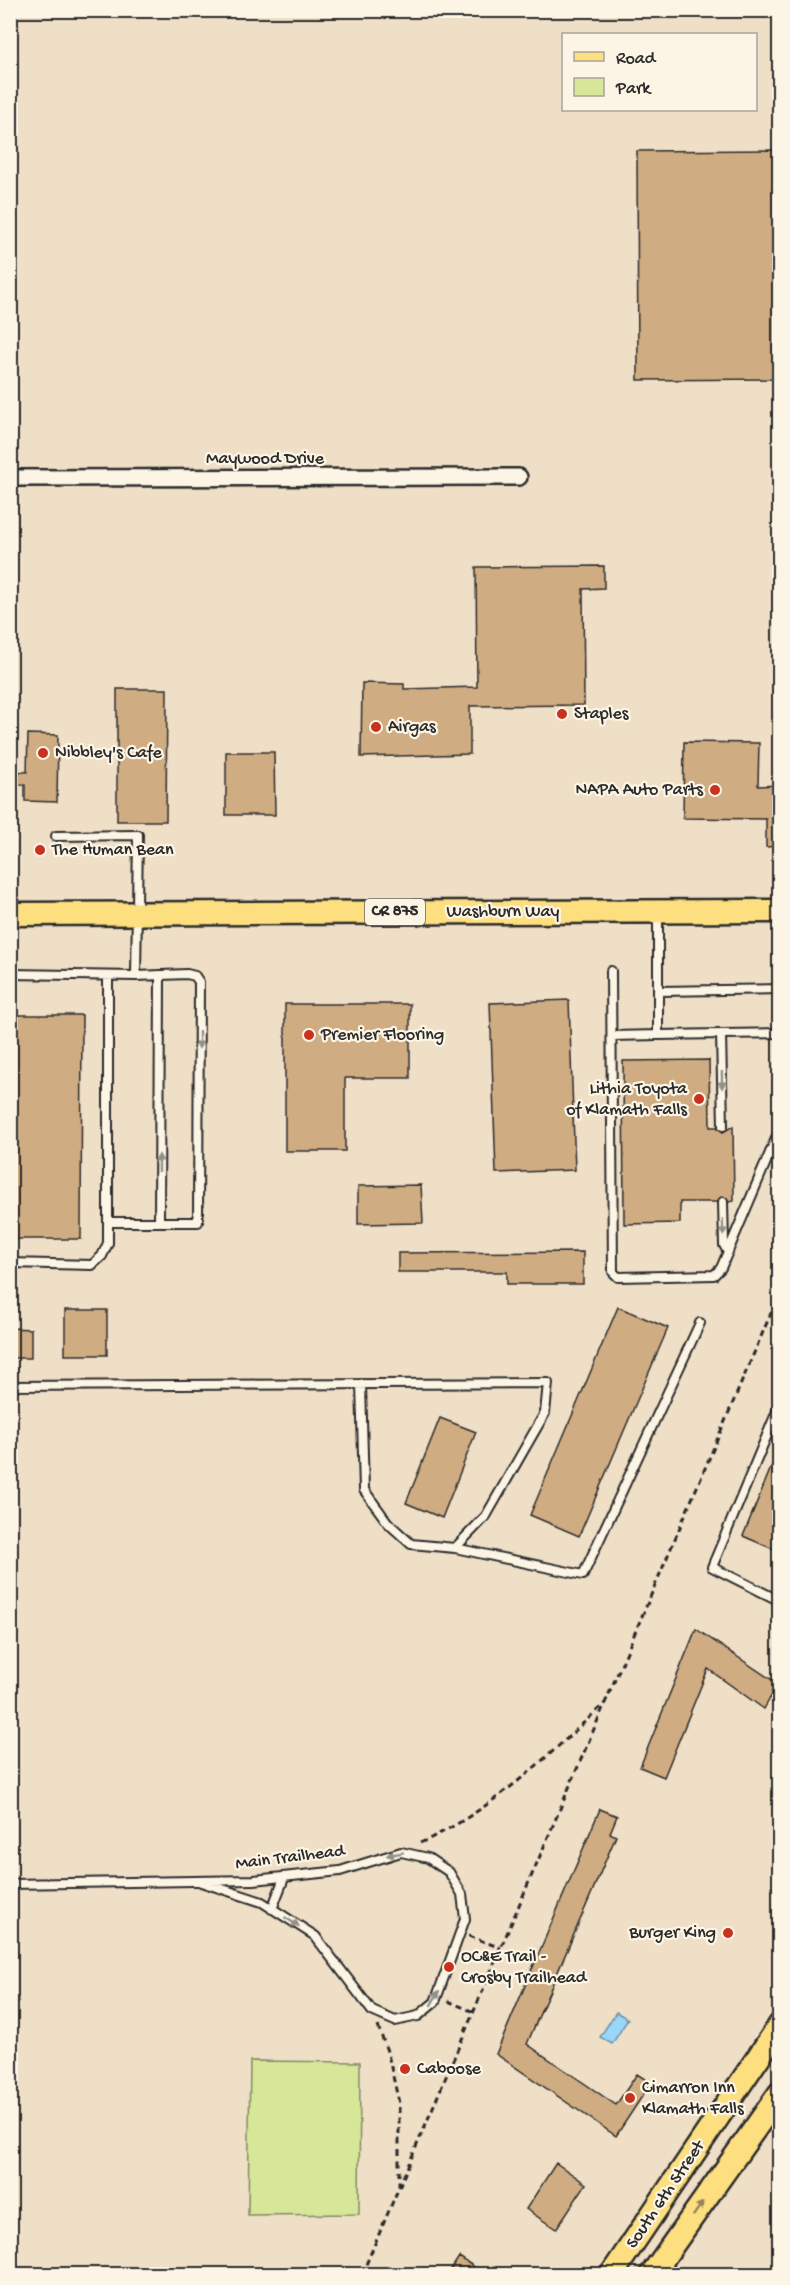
<svg xmlns="http://www.w3.org/2000/svg" width="790" height="2285" viewBox="0 0 790 2285" font-family="'Gochi Hand',sans-serif">
<style>
.green{fill:#d7e79a;stroke:#818962;stroke-width:1.5}
.water{fill:#99d6fa;stroke:#6d92a7;stroke-width:1.5}
.building{fill:#d0ac82;stroke:#2b2b2b;stroke-width:1.5}
.lines{fill:none;stroke-linecap:round;stroke-linejoin:round}
.service-casing{stroke:#2b2b2b;stroke-width:12}
.minor-casing{stroke:#2b2b2b;stroke-width:20}
.primary-casing{stroke:#2b2b2b;stroke-width:27}
.path{stroke:#2b2b2b;stroke-width:3;stroke-dasharray:6 4.5;stroke-linecap:butt}
.service{stroke:#fcf5e5;stroke-width:8}
.minor{stroke:#fcf5e5;stroke-width:15}
.primary{stroke:#fddf80;stroke-width:22}
.oneway{fill:#949088}
.oneway2{fill:#948556}
.poi-dot{fill:#c8321e;stroke:#fcf5e5;stroke-width:2}
.labels{text-anchor:middle;dominant-baseline:central;stroke-width:4.5;stroke-linejoin:round;paint-order:stroke}
.shield{fill:#fcf5e5;stroke:#6a6863;stroke-width:1.5}
.shield-label{font-size:16px;font-weight:bold;fill:#2b2b2b}
.street-label{font-size:18px;fill:#2b2b2b;stroke:#fcf5e5}
.poi-label{font-size:18px;fill:#2b2b2b;stroke:#fcf5e5;text-anchor:start}
</style>
<rect width="100%" height="100%" fill="#efdfc7"/>
<filter id="ink" filterUnits="userSpaceOnUse"><feTurbulence type="fractalNoise" baseFrequency=".0167" numOctaves="2"/><feDisplacementMap in="SourceGraphic" scale="12" xChannelSelector="R" yChannelSelector="G"/><feConvolveMatrix kernelMatrix="1 2 1 2 8 2 1 2 1" color-interpolation-filters="sRGB"/></filter>
<g filter="url(#ink)">
<path class="green" d="M250,2061L360,2062L359,2214L248,2215Z"/>
<path class="water" d="M616,2012L628,2019L612,2044L600,2037Z"/>
<path class="building" d="M780,150V379L638,380L637,151Z
M604,566V588L583,589L584,705L470,706V754L361,757L362,683L404,684V689L477,687L476,567Z
M117,689H167L166,821H117Z
M28,734L58,735L57,802L25,801V785H10V771L27,772Z
M684,742L759,743L758,786L780,785V846L766,847V819L683,818Z
M226,752H274L275,815H226Z
M569,1000L575,1170L496,1173L490,1003Z
M285,1004H410V1078H345V1151H285Z
M10,1015H82L81,1239H10Z
M709,1060L710,1127H717L723,1132L733,1126L734,1201L729,1202L723,1196L717,1202H680V1223L624,1224L623,1061Z
M421,1185L423,1223L358,1224V1186Z
M583,1252V1284H507V1272H398V1253Z
M618,1307L668,1328L579,1536L530,1515Z
M65,1310H107V1355H65Z
M10,1328L31,1329V1358H10Z
M440,1418L476,1432L442,1518L406,1503Z
M779,1448H780V1552L743,1536Z
M696,1629L778,1684L764,1709L708,1669L664,1777L640,1767Z
M600,1809L617,1816L610,1833L616,1836L527,2044L616,2105L637,2074L651,2083L616,2136L496,2054Z
M556,2163L586,2184L556,2229L526,2209Z
M459,2257L485,2274H448Z"/>
<g class="lines">
<g class="service-casing">
<path id="service" d="M611,971L613,1272L618,1277L714,1275L721,1268L780,1129
M10,974L136,976L138,835L56,836
M658,991L780,989
M721,1034L723,1126
M658,1035L780,1033
M612,1036L658,1035V913
M723,1202L724,1245L728,1252
M108,1222H198L199,982L195,976L187,974L136,976
M159,1222L160,975
M10,1263L92,1265L102,1256L108,1243V976
M10,1386L548,1383L545,1413L486,1516L455,1548L411,1544L388,1523L364,1490L361,1384
M780,1404L712,1567L780,1601
M455,1548L583,1575L700,1323
M10,1884L254,1880L340,1871L401,1852L428,1858L449,1872L462,1894L465,1919L435,2002L418,2016L395,2021L372,2011L315,1936L262,1902L201,1882
M272,1909L284,1878"/>
</g>
<g class="minor-casing">
<path id="minor" d="M10,478L519,477"/>
</g>
<g class="primary-casing">
<path id="primary" d="M10,914L780,911
M612,2274L780,2025
M652,2274L780,2093"/>
</g>
<path class="path" d="M420,1843C492,1811 548,1756 605,1703
M469,1936L501,1948
M448,2001L474,2012
M378,2026L388,2054L399,2103V2188
M362,2274L780,1292"/>
<use href="#service" class="service"/>
<use href="#minor" class="minor"/>
<use href="#primary" class="primary"/>
</g>
<defs><path id="oneway-solid" d="M-6-.8H1V-3.2L6.5 0L1 3.2V.8H-6Z" transform="scale(1.5)"/></defs>
<g class="oneway">
<use href="#oneway-solid" transform="translate(199 1040) rotate(90)"/>
<use href="#oneway-solid" transform="translate(722 1080) rotate(89)"/>
<use href="#oneway-solid" transform="translate(159 1163) rotate(-90)"/>
<use href="#oneway-solid" transform="translate(723 1227) rotate(89)"/>
<use href="#oneway-solid" transform="translate(395 1854) rotate(170)"/>
<use href="#oneway-solid" transform="translate(292 1922) rotate(33)"/>
<use href="#oneway-solid" transform="translate(435 1998) rotate(-60)"/>
</g>
<use class="oneway2" href="#oneway-solid" transform="translate(698 2209) rotate(-55)"/>
</g>
<g class="poi-dot">
<circle cx="562" cy="714" r="6"/>
<circle cx="376" cy="727" r="6"/>
<circle cx="43" cy="753" r="6"/>
<circle cx="715" cy="790" r="6"/>
<circle cx="40" cy="850" r="6"/>
<circle cx="309" cy="1035" r="6"/>
<circle cx="699" cy="1099" r="6"/>
<circle cx="728" cy="1933" r="6"/>
<circle cx="449" cy="1967" r="6"/>
<circle cx="405" cy="2069" r="6"/>
<circle cx="630" cy="2098" r="6"/>
</g>
<g class="labels">
<rect class="shield" x="365" y="899" width="60" height="26" rx="4.5"/>
<g class="shield-label">
<text x="395" y="912">CR 875</text>
</g>
<g class="street-label">
<text x="265" y="459">Maywood Drive</text>
<text x="503" y="912">Washburn Way</text>
<text transform="translate(290 1858) rotate(-7)">Main Trailhead</text>
<text transform="translate(666 2195) rotate(-56)">South 6th Street</text>
</g>
<g class="poi-label">
<text x="574" y="714">Staples</text>
<text x="388" y="727">Airgas</text>
<text x="55" y="753">Nibbley's Cafe</text>
<text x="703" y="790" text-anchor="end">NAPA Auto Parts</text>
<text x="52" y="850">The Human Bean</text>
<text x="321" y="1035">Premier Flooring</text>
<text x="687" y="1089" text-anchor="end">Lithia Toyota<tspan x="687" dy="21">of Klamath Falls</tspan></text>
<text x="716" y="1933" text-anchor="end">Burger King</text>
<text x="461" y="1957">OC&amp;E Trail -<tspan x="461" dy="21">Crosby Trailhead</tspan></text>
<text x="417" y="2069">Caboose</text>
<text x="642" y="2088">Cimarron Inn<tspan x="642" dy="21">Klamath Falls</tspan></text>
</g>
</g>
<rect width="790" height="2285" fill="none" stroke="#fcf5e5" stroke-width="36"/>
<rect x="18" y="18" width="754" height="2249" fill="none" stroke="#2b2b2b" stroke-width="2" filter="url(#ink)"/>
<rect x="562" y="33" width="195" height="78" fill="#fcf5e5" stroke="#a8a49b" stroke-width="1.5"/>
<rect x="574" y="52" width="30" height="9" fill="#fddf80" stroke="#a8a49b" stroke-width="1.5"/>
<text x="616" y="63" font-size="18" fill="#2b2b2b">Road</text>
<rect x="574" y="78" width="30" height="18" fill="#d7e79a" stroke="#a8a49b" stroke-width="1.5"/>
<text x="616" y="93" font-size="18" fill="#2b2b2b">Park</text>
</svg>
